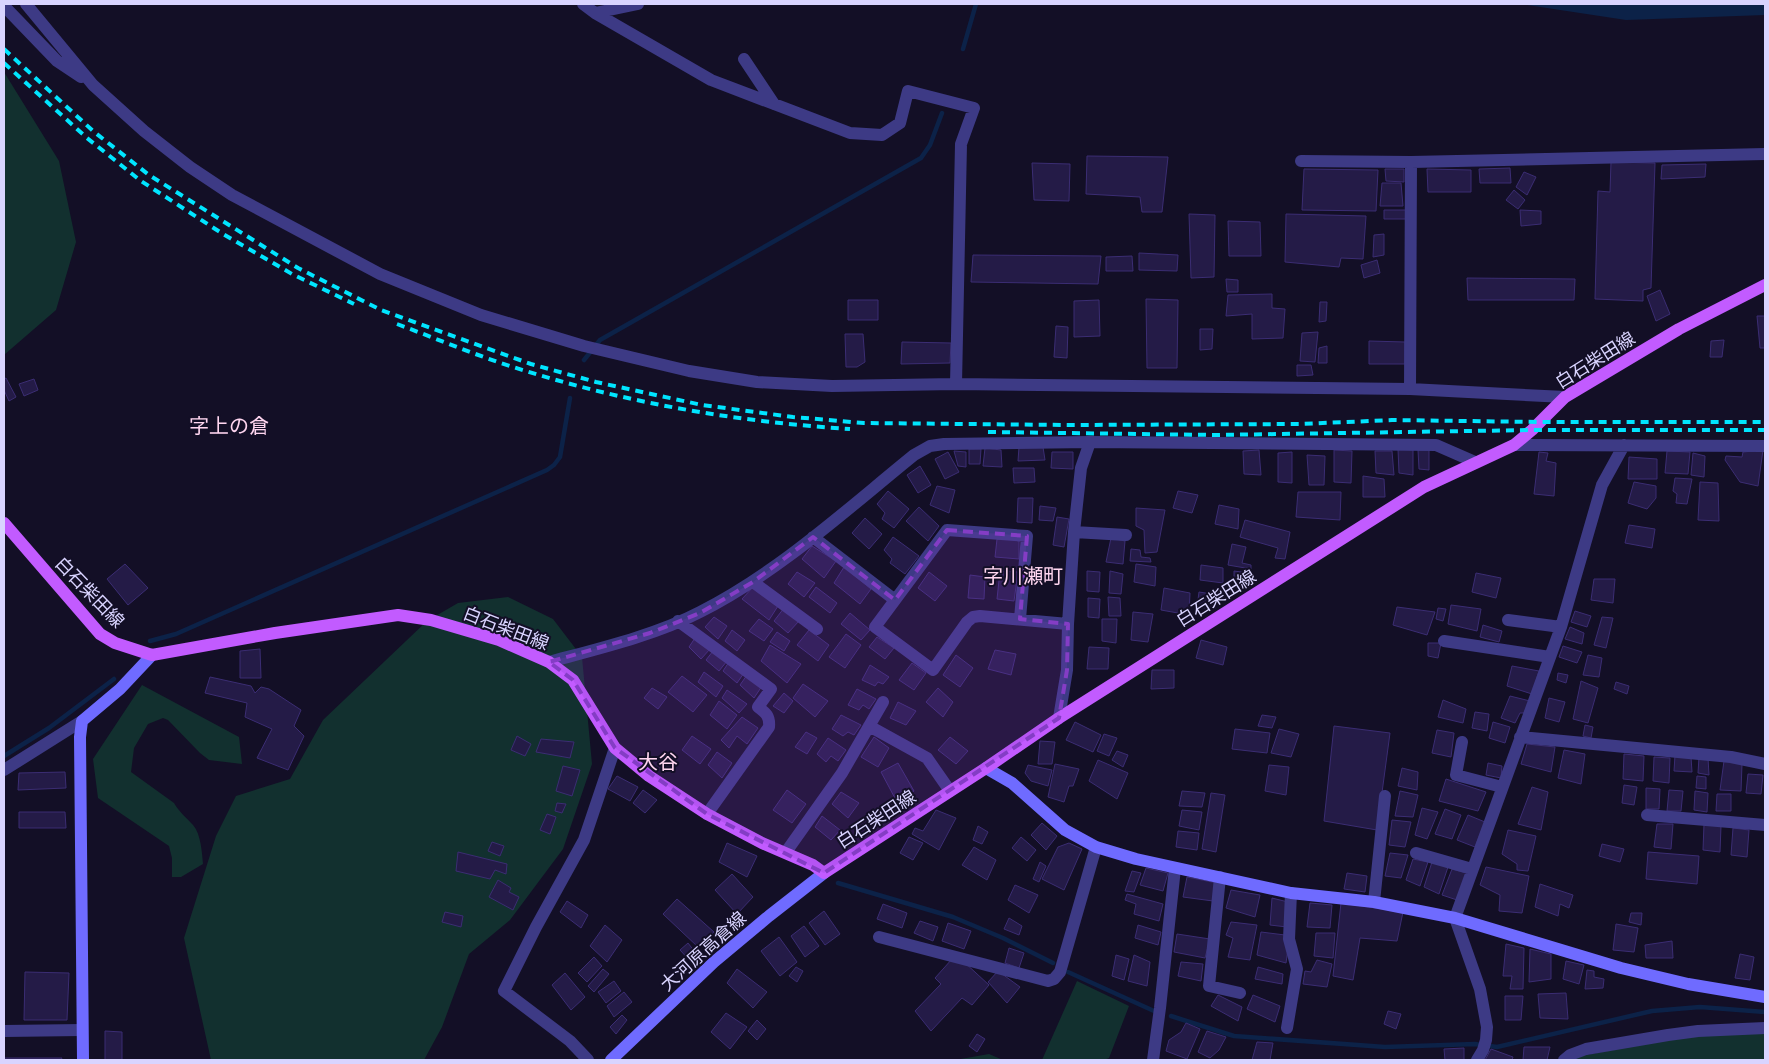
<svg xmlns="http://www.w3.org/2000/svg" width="1769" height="1064" viewBox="0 0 1769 1064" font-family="'PT Sans Narrow','Noto Sans JP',sans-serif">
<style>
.green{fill:#12302f}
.water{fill:#0c2248}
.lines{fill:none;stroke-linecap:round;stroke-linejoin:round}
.stream{stroke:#0c2248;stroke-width:4.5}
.building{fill:#241b47;stroke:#3b2d73}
.street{stroke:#3d3a85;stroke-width:12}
.secondary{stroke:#6f6bff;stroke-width:12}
.primary{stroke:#c25bff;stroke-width:12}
.rail{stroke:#00e5ff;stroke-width:4;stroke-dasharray:8 6;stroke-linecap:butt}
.marked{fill:#843dc5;fill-opacity:0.2;stroke:#843dc5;stroke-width:4;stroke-dasharray:10 6;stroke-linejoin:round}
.labels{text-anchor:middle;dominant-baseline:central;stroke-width:4;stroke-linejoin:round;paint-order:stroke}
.street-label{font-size:18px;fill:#d9d4ff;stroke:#130f26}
.quarter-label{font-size:20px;fill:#ffd6f0;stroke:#130f26}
</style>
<rect width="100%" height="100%" fill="#130f26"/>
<path class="green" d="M4,72L59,161L76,242L56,310L4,355Z
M508,597L553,619L582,657L592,764L563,849L510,920L469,954L442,1027L424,1060H211L184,938L216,836L236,796L290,779L323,720L427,621L458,603Z
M142,685L239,737L242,764L209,760L200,753L168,720L163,718L148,724L134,748L131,772L174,803C179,812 186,817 193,825C201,834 202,853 203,864L181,877H172V858L169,846L98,798L93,759Z
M1077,981L1129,1006L1109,1058L1104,1060H1042Z
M1765,1032V1060H1570L1572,1058L1676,1037Z
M989,1054L1003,1060H955Z"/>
<path class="water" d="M1521,4H1765V15L1626,20Z"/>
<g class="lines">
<path class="stream" d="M963,49L976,4
M584,360L600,340L921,158L930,145L942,113
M150,641L176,634L547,470L554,465L560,457L570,398
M4,756L49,728L114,679
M838,883L953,917L1003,938L1053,963
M1068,972L1154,1011
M1171,1016L1234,1036L1385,1047L1475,1044L1497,1047L1652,1011L1700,1007L1765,1012"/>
</g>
<path class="building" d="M1087,156L1168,157L1162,212H1142L1140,197L1086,194Z
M1611,162L1655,163L1651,288L1643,290V301L1595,299L1598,191L1610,192Z
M1032,163L1070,164L1069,201L1034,200Z
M1706,164L1705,177L1661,179L1662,165Z
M1510,168L1511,183H1480L1479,169Z
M1304,169L1378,170L1376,211L1302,210Z
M1385,169H1404V182L1386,181Z
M1427,169L1471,170V192H1428Z
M1524,172L1536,177L1527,195L1516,187Z
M1382,183H1401L1403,206H1380Z
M1514,190L1525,200L1518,209L1506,200Z
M1384,210H1407L1406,219H1384Z
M1520,210L1541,211V224L1521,226Z
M1189,214L1215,215L1214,277L1191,278Z
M1286,214L1366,216L1363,259L1341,258L1339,267L1285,262Z
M1228,221L1260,222L1261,256H1229Z
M1384,234V255L1373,257L1374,235Z
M1139,253L1178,255L1177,271L1139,270Z
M973,255L1101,256L1098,284L971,282Z
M1132,256L1133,271H1106V257Z
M1377,260L1380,273L1364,278L1361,265Z
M1467,278L1575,279L1574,300H1468Z
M1226,279L1238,280V292H1227Z
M1660,290L1670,314L1656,321L1647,296Z
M1272,294V308L1285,309L1283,338L1252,339V314L1226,316L1228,295Z
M1146,299L1178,300L1177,368H1147Z
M848,300H878V320H848Z
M1099,300L1100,336L1074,337V301Z
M1320,302H1327L1326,321L1319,322Z
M1757,316H1765V348H1760Z
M1056,326L1068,327L1067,358L1054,357Z
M1200,329H1213L1212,349L1200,350Z
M1318,332L1315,362L1300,361L1302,333Z
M845,334H863L865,362L857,367H846Z
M1724,340L1722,357H1710L1711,341Z
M1369,341L1405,342V364H1369Z
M902,342L951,343L950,363L901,364Z
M1327,346V363H1318L1319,348Z
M1297,365H1311L1313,375L1297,376Z
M6,378L16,397L9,401L4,390V379Z
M34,379L38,390L24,396L19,384Z
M1019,447H1043L1045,460L1018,461Z
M985,448L1001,450L1002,467L983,466Z
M969,449H981L980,464H969Z
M1398,449L1413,450V475L1399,473Z
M1259,450L1261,475L1244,474L1243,451Z
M1334,450L1352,451L1351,483L1334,482Z
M1418,450H1429V470L1419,469Z
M1763,450L1758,486L1740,482L1725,460L1726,456L1742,457L1743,452Z
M954,451L966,452V467L958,466Z
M1375,451H1392L1394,475L1376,473Z
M1667,451L1690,452L1688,474L1665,473Z
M948,452L959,472L945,479L935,459Z
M1052,452H1073V469L1051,468Z
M1292,452V483L1278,482V453Z
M1539,452L1548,453L1546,461L1556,463L1554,496L1534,494Z
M1693,453L1705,456L1704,477L1691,475Z
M1307,455L1325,456L1324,485H1309Z
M1629,457L1657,459V479H1628Z
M920,466L931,485L918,493L907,475Z
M1013,468H1034L1035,482L1014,483Z
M1363,476L1384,479L1385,497H1363Z
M1675,478L1692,479L1687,504L1676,503L1677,494L1673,491Z
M1634,482L1656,486V498L1647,509L1628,503Z
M1700,482L1718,483L1719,521L1698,520Z
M937,486L955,490L949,513L930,505Z
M888,491L909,509L894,528L882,519L885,513L877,504Z
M1178,491L1198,495L1192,513L1173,508Z
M1298,492H1341L1340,520L1296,517Z
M1018,498H1033L1032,523L1017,522Z
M1219,505L1239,509L1238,529L1215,524Z
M1040,506L1056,508L1053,521L1039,520Z
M919,507L939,526L928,541L906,521Z
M1136,508L1165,510L1157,552L1145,553L1144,530L1136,526Z
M1057,517L1069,519L1064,547L1053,545Z
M865,518L882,534L869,549L852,533Z
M1245,520L1290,532L1285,559L1275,558L1278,548L1240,537Z
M1629,525L1655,529L1652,548L1625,543Z
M893,537L919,556L905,574L890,563L892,559L884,550Z
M1111,538L1125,541L1123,564L1106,562Z
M997,539L1019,540V559L995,557Z
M1232,544L1246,547L1242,563L1251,565V569L1228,565Z
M812,546L836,561L824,578L802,559Z
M1131,549L1140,550L1141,557L1150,558L1151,562L1130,561Z
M125,564L148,588L128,605L107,579Z
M1136,564L1156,567L1155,586L1134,582Z
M1201,565L1223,568V583L1200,580Z
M844,567L871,589L860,604L834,583Z
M1000,571L1018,572L1014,601L997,599Z
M1087,571L1100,572L1099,592L1087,591Z
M1110,571L1123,574L1121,594L1109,593Z
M1234,571L1248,573L1246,586L1234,584Z
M797,572L815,583L804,597L788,584Z
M929,572L947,586L935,601L918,588Z
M1476,573L1501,578L1496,598L1472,592Z
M970,575L985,577L984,599L968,598Z
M1594,579H1615L1613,603L1591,600Z
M753,587L778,606L769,620L742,599Z
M816,587L837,603L830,613L809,597Z
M1164,588L1190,593L1189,615L1161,610Z
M1199,592L1218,595L1215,609L1197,607Z
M1108,597L1120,598L1121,616H1109Z
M1088,598L1100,599L1099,618L1088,617Z
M1451,605L1481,609L1477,631L1448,624Z
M1397,607L1435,612L1427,635L1393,625Z
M784,608L799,621L788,633L774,621Z
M1438,608L1446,609L1443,621L1436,619Z
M1575,611L1591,616L1587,627L1571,622Z
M1133,612L1153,614L1148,642L1131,640Z
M850,613L870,630L861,640L841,624Z
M714,617L727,626L718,639L705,627Z
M1602,617L1613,618L1606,648L1594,645Z
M759,619L773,629L764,641L749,631Z
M1102,619H1117L1116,643L1102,641Z
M1483,625L1502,631L1499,642L1480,637Z
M1570,627L1584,633L1582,644L1565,639Z
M732,630L745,640L737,651L725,641Z
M809,630L829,645L818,661L797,645Z
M777,632L790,641L784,651L770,642Z
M846,634L861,645L845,668L829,657Z
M877,637L894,648L885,659L869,647Z
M695,638L710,649L701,659L689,647Z
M1201,640L1227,647L1223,665L1196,658Z
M1428,643H1441L1438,658L1428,656Z
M770,645L801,664L787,683L761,661Z
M1563,646L1582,652L1577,663L1559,657Z
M1089,647L1109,648L1108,669H1087Z
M260,649L261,678H240V651Z
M995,650L1016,654L1011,675L988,669Z
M713,651L727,661L719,671L706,660Z
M956,655L973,668L960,687L943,675Z
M1588,655L1602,658L1599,677L1583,675Z
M729,662L744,673L737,683L723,671Z
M912,663L926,673L914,690L899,680Z
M870,665L889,677L883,684L878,682L875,686L862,680Z
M1512,666L1539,671L1532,694L1507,686Z
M1152,670H1174V688L1151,689Z
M704,672L723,686L716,697L698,682Z
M1558,673L1568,675L1566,683L1557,680Z
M747,675L762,686L754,698L740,685Z
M682,676L707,695L693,712L668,692Z
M210,677L251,686L255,693L261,687L269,689L301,710L294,726L304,736L288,770L257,758L272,729L245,717L247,703L205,693Z
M1581,681L1598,688L1588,723L1573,719Z
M1616,682L1629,686L1627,694L1614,689Z
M803,684L828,701L815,717L793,698Z
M652,688L667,697L658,709L644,698Z
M938,688L953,702L943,717L926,702Z
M857,689L876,699L869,709L863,705L859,710L848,705Z
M727,690L747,704L739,713L722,698Z
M784,693L793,701L784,713L773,706Z
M1510,696L1530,701L1524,713H1520L1515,723L1501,718Z
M1549,698L1565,702L1559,722L1545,718Z
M1443,700L1466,709L1463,723L1438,717Z
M719,701L737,715L727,729L710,715Z
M898,702L916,711L906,725L890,718Z
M1475,712L1489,714L1487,731L1472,728Z
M841,715L861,725L854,735L848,732L843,736L832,729Z
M1262,715L1276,717L1272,728L1258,726Z
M742,717L758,728L747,744L737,736L729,748L721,740Z
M1075,722L1101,735L1093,752L1066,740Z
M1493,722L1510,727L1505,743L1489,738Z
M1585,725L1593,727L1591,738L1583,736Z
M1334,726L1390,733L1377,830L1324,821Z
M1235,729L1270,733L1267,753L1232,749Z
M1279,729L1299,734L1291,757L1271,753Z
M1437,730L1454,733L1451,757L1432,753Z
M806,732L817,738L807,754L795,747Z
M1104,734L1117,738L1109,756L1097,751Z
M517,736L531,744L525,756L511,750Z
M692,736L711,749L700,764L682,750Z
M874,737L889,748L878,767L861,757Z
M950,737L968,751L956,764L938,750Z
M828,738L846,750L838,761L831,756L826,762L817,754Z
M541,739L574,742L570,758L536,752Z
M1040,741L1055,742L1052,764H1038Z
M1527,744L1555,747L1551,772L1521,764Z
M1564,750L1585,754L1581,784L1558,778Z
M1117,751L1128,755L1123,767L1112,760Z
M717,752L732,763L722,778L708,765Z
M1624,754L1644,756L1643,781L1623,779Z
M1675,755L1691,757L1692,772L1674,771Z
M1654,757L1670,758L1669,783L1653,781Z
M1699,757L1708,758L1709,775L1698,773Z
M1098,760L1128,773L1117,799L1089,781Z
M1724,761L1742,764L1741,791L1720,790Z
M898,763L914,791L897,802L881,772Z
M1488,763L1502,766L1501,778L1486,775Z
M1055,764L1079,769L1073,786H1069L1064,802L1048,797Z
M1028,765L1052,770L1048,786L1031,781L1025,773Z
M1269,765L1289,767L1286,795L1265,791Z
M563,766L580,770L572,796L556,791Z
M1402,768L1418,772L1417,790L1398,786Z
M65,772L66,788L18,790L19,773Z
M1748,774L1763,775L1761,794L1746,793Z
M617,776L638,787L630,801L608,789Z
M1697,776L1706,777V789L1696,788Z
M1446,779L1486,792L1478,811L1439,801Z
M1624,785L1637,787L1634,805L1622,803Z
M1532,787L1548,792L1541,830L1518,824Z
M1646,788L1660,789L1659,809H1646Z
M643,790L657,800L645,813L633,803Z
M787,790L806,804L792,823L773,810Z
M1669,790L1683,791L1681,811H1667Z
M1182,791L1205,793L1202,807L1179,806Z
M1400,791L1418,795L1413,817L1395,816Z
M1695,791L1708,793L1707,812L1694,810Z
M841,792L859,803L848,818L832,804Z
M1211,793L1225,795L1216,852L1202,849Z
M1717,794H1731V811H1716Z
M557,803L566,804L562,813L555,811Z
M1422,808L1438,812L1427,839L1415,835Z
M1445,809L1461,815L1452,839L1435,834Z
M936,810L956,818L939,850L912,834L915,828L923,831Z
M1182,810L1202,812L1199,830L1179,826Z
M19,812H65L66,828H19Z
M547,814L556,817L550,834L540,830Z
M1468,815L1485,822L1475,847L1457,840Z
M822,816L840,830L831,840L815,827Z
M1392,820L1411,822L1405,847L1389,845Z
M1042,823L1057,836L1046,850L1031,835Z
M1657,824H1673L1671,849L1654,847Z
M1704,824L1721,826L1720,852L1703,850Z
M978,826L988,832L982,844L973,840Z
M1733,828L1749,830L1747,857L1731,855Z
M1508,830L1536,836L1528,871L1517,870V864L1502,854Z
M1178,831L1199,833L1197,850L1176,847Z
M909,837L923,843L913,860L900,853Z
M1021,837L1036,850L1027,861L1012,848Z
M492,842L504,846L500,856L488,851Z
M727,843L757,856L747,877L719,862Z
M1069,843L1082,849L1064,890L1042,879L1058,847Z
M1602,844L1624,849L1620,862L1599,856Z
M974,847L996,860L987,880L962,865Z
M458,852L507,864L506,874L495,870L490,879L456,871Z
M1648,852L1699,856L1697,884L1646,879Z
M1390,853L1408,855L1401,878L1385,876Z
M1413,859L1428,862L1420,886L1406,880Z
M1040,862L1046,866L1039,882L1033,879Z
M1432,862L1448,867L1439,894L1424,887Z
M1486,867L1529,876L1522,913L1499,911L1500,895L1480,885Z
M1146,868L1168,873L1163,891L1140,885Z
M1452,869L1467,873L1457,900L1442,895Z
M1132,871L1141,873L1134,892L1125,891Z
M1347,873L1367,876L1365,892L1344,889Z
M732,874L753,897L737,914L715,890Z
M1187,877L1217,883L1213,901L1183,897Z
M498,880L511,888L509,892L519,897L513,910L489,897Z
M1540,884L1573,895L1569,908L1560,904L1558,916L1535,907Z
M1015,885L1038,895L1029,913L1008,900Z
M1231,890L1260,895L1255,917L1226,908Z
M1127,894L1163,904L1159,921L1134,914L1136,904L1125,900Z
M1272,898L1288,902L1287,927L1270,925Z
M677,899L714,932L698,947L663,914Z
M567,901L588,915L581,928L560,912Z
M1310,903L1332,905L1330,928L1307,927Z
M1341,903L1403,912L1397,941L1360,938L1353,980L1333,976Z
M883,904L907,913L902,928L877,919Z
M824,911L840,934L825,945L809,923Z
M445,912L463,916L461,927L442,922Z
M1631,913H1642L1641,925L1629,922Z
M1009,918L1022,926L1019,935L1004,929Z
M920,921L938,927L933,941L914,933Z
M1231,922L1257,925L1250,960L1228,957L1233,938L1226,935Z
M948,923L971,931L964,949L942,941Z
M1616,924L1638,928L1634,952L1613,950Z
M605,925L622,940L607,962L590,946Z
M1138,925L1161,932L1158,945L1135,938Z
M804,926L819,946L805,957L791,936Z
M1261,932L1285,935L1288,949L1286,963L1257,955Z
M1316,933H1335L1333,958L1314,956Z
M1177,934L1210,939L1205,958L1174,952Z
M779,937L797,962L780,976L761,951Z
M1672,941L1673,958H1646L1645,945Z
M688,943L698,956L691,962L680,950Z
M1506,944L1524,948L1523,989H1510L1512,976H1503Z
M1009,948L1024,953L1019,968L1005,963Z
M1530,949L1551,954V979L1529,982Z
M1740,954L1754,957L1750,980L1735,978Z
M1116,955L1129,959L1124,980L1112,976Z
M1134,955L1150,962L1147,986L1128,981Z
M594,957L602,966L587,982L578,973Z
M952,959L963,961L989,985L972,1005L962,998L931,1031L915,1011L941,984L935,978Z
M1317,960L1332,964L1327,987L1303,984L1305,971L1311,972Z
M1566,961L1584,965L1579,984L1563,979Z
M1181,962L1203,964L1201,981L1178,976Z
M796,967L803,971L797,982L789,976Z
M1258,967L1283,974L1282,984L1255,979Z
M603,969L609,974L594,992L588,986Z
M737,969L767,992L753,1008L727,983Z
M1587,970L1594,971V977L1604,979L1603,988L1585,989Z
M998,971L1020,987L1007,1003L988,982Z
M25,972L69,973L67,1020H24Z
M565,973L585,997L571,1010L552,985Z
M614,981L621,991L606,1003L598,992Z
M624,992L632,1002L614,1017L607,1006Z
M1566,993L1568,1019L1540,1018L1538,994Z
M1218,995L1242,1007L1238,1021L1211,1006Z
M1253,995L1280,1006L1275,1022L1247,1009Z
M1505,996H1523L1521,1020H1505Z
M1388,1011L1401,1014L1396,1029L1384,1024Z
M726,1013L747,1027L730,1049L711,1032Z
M622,1015L627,1020L616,1034L610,1027Z
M757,1020L766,1029L757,1040L748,1031Z
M1186,1023L1200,1029L1187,1059L1166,1051L1169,1040L1181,1032Z
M105,1031L122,1032V1060H105Z
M1207,1031L1226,1037L1219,1050L1210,1058L1198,1052Z
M977,1034L985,1039L977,1052L969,1046Z
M1257,1042L1273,1043L1270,1060H1252Z
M1524,1047H1550L1547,1060H1523Z
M1464,1048V1060H1445L1444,1049Z
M1491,1049L1513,1057L1512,1060H1485Z
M4,1058H62L61,1060H4Z"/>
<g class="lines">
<path class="street" d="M26,4L93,85L144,131L190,167L232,195L380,274L481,315L584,346L689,371L757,382L832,386L956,384L1410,389L1565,397
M583,4L595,13L711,80L850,133L882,135L900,123L908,91L974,108L961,144L956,384
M4,6L57,61L81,77
M595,13L638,4
M744,59L774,104
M1301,161L1411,162L1765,154
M1410,389L1411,162
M1514,445L1765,446
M1074,532L1126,535
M813,537L895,600
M753,582L817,629
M1020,619L1027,536L947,530L875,627L933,670L967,622L973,617L980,616L1068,624
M1508,620L1561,627
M678,621L771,689L758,707C766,713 770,716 769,727L707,814
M1444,641L1550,657
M549,662C597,649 656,635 700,612C779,572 846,510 914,455L930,446L944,444L1090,442L1436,445L1475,462
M1059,718L1067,670L1068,624L1074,532L1081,468L1090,442
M869,726L927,758L950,791
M1520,737L1731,757L1765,764
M1462,742L1456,775L1502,787
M4,770L82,721
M1647,815L1765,825
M786,852L842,773L883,702
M1416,853L1472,869
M1220,877L1209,986L1240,993
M1374,902L1385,796
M879,937L1048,981L1054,979L1060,972L1096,847
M1287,1028L1297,969L1289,939L1291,893
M4,1031L82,1030
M588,1060L570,1041L504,991L536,927L584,840L615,748
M1153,1060L1160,1008L1175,868
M1477,1060L1483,1050L1486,1040L1487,1027L1480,989L1455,918L1561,627L1602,485L1624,445
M1564,1060L1570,1055L1586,1049L1668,1035L1698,1031L1765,1028"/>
<path class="secondary" d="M986,768L1012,783L1065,830L1096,847L1136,859L1291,893L1374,902L1455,918L1621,968L1688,984L1765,997
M83,1060L80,737L82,721L120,689L152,655
M611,1060L714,962L769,916L824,873"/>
<path class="primary" d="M4,523L100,634L115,643L152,655L275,633L398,615L431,620L499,640L549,662L573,680L615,748L649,776L707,814L762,843L813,865L824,873L986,768L1059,718L1424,487L1514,445L1532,430L1565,397L1679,329L1765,285"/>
<path class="rail" d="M4,49L93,131L149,175L298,268L381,310L531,364L596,382L702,405L793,417L864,423L1068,425L1301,424L1392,420L1539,422H1765
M4,63L87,138L141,181L223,234L292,274L354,304
M397,324C440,340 482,358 526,371C632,404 740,422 850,429
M988,432L1216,435L1532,430H1765"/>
</g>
<path class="marked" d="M947,530L1027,536L1020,619L1068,624L1067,670L1059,718L824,873L707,814L615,748L573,680L549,662L650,633L700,613L753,582L813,537L895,600Z"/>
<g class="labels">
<g class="street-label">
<text transform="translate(1595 360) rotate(-32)">白石柴田線</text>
<text transform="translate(90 592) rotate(46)">白石柴田線</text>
<text transform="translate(1216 598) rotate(-32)">白石柴田線</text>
<text transform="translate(506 628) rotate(21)">白石柴田線</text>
<text transform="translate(876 819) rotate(-33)">白石柴田線</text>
<text transform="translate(703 951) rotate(-42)">大河原高倉線</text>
</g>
<g class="quarter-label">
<text x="229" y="426">字上の倉</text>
<text x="1023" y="576">字川瀬町</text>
<text x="658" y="762">大谷</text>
</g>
</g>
<rect width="1769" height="1064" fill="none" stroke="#d9d4ff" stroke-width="10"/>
</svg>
